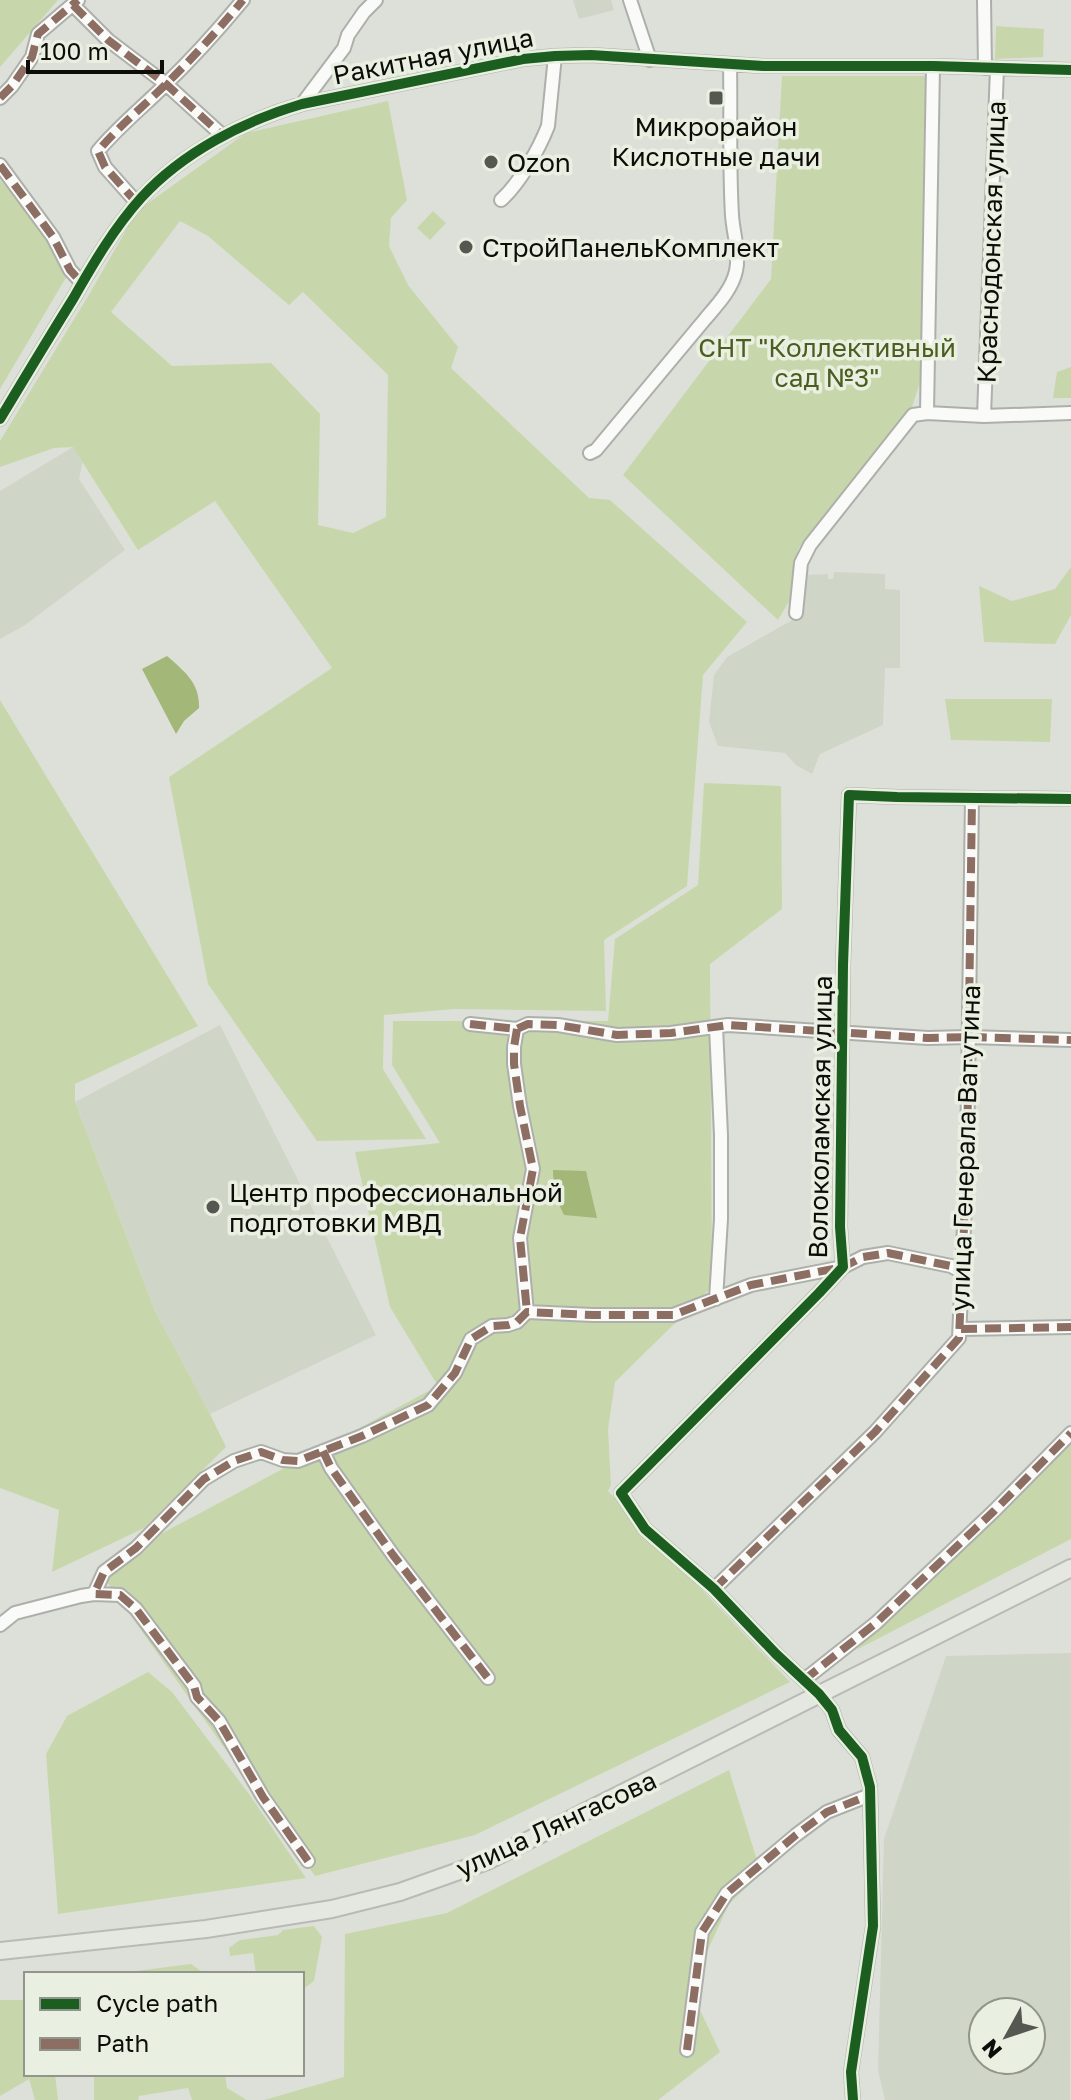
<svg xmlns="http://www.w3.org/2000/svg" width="1071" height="2100" viewBox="0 0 1071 2100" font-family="'Golos Text',sans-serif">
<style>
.built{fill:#d0d6c7;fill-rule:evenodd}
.green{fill:#c8d7ab;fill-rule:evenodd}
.water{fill:#a3b778}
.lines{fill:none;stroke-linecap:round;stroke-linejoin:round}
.minor-casing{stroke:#adb0aa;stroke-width:16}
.major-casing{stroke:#b9bab6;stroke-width:20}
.minor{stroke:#fafaf9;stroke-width:12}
.major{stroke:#e5e8e0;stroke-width:16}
.quiet{stroke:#8d6e63;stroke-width:8;stroke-dasharray:16 8;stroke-linecap:butt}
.cycleway-casing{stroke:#eaf0e1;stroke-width:15}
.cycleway{stroke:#1b5e20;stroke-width:10}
.poi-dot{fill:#555751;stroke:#eaf0e1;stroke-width:3}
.labels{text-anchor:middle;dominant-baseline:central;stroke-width:7;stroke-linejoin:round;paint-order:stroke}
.street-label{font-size:26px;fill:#0c0d09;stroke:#eaf0e1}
.poi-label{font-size:26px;fill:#0c0d09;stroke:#eaf0e1;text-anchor:start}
.park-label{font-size:26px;fill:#4c5d20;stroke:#eaf0e1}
</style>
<rect width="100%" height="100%" fill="#dce0d8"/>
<path class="built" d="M573,0H611L614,10L579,19Z
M73,447L83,460L79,479L125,550L25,625L0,639V491Z
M834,572L885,574V589L900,590V668H885L883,725L820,754L812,774L796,765L785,753L718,746L709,722L714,675L727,657L801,615L803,575L828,574V579H833Z
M220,1025L376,1335L210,1414L155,1311L75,1102Z
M1071,1653L1070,2100H885L878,2071L884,1839L946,1656ZM983,2012H1031V2060H983Z"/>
<path class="green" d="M0,0H58L0,67Z
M996,26L1044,29L1043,57L995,59Z
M782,76H930L925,367L912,407L798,549L791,598L778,620L623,475L771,279Z
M388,101L407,200L391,218L389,246L408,285L458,347L451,368L589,498L610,500L747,622L703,675L687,886L604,940L606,1011L454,1009L384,1015L383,1069L426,1139L317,1141L208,984L169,777L332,668L215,501L138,550L73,447L54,448L0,467V441L90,293L137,211L246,133ZM180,221L208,236L289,305L303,292L388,375L386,517L353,533L318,525L320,414L271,363L172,366L111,312Z
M0,180L74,264L0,389Z
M433,211L446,223L430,240L417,228Z
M1071,367V398H1053L1057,372Z
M1071,567V615L1055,644L984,642L979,586L1012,601L1055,589Z
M945,699H1052L1050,742L951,740Z
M0,700L198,1026L75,1084V1102L155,1311L210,1414L226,1447L144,1528L52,1572L59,1510L0,1488Z
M704,783L781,786L782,909L710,964L712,1287L615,1382L608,1429L611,1485L608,1491L790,1682L475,1835L315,1876L97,1568L438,1386L390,1307L355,1152L440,1143L392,1065L393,1021H608L615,939L698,885Z
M1071,1438V1539L856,1650Z
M148,1672L172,1692L249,1794L306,1878L58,1914L46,1754L67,1716Z
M729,1770L761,1873L729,1904L690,1989L720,2052L658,2100H264L344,2077L345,1934L447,1913Z
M314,1926L322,1937L314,1981L302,1990V1974H256L253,1953L230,1956L229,1948L240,1940L278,1935L283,1930Z
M191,1964L205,1974H112Z
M0,2000H26V2074H55L58,2100H35L29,2079L0,2096Z
M94,2074H225L227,2088L247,2100H192L188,2088L139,2096L138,2100H94Z"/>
<path class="water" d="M167,656C185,672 200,683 199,708L184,721L176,734L142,669Z
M553,1170L586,1171L597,1218L564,1215L554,1194Z"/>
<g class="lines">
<g class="minor-casing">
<path id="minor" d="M630,0L650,60
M984,0L985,68
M73,5L108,40L166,84L223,136
M0,98L12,86L32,57L38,34L78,0
M302,104L344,48L348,35L364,12L376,0
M0,165L53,237L70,270L82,283
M501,200C520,183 539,149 548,126L555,56
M137,203L105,167L98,151C119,126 143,107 166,84C193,58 219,29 243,0
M927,413L933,66
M984,416L997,68
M0,419C24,379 48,339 73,299C93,264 114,228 141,198C183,152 244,121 302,104L523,59L555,56L591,55L763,66H933L1071,70
M590,453L596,450L706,318C718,304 732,289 736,271C740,252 733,233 732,215C729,165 731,114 730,64
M796,613L801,563L810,545L913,415L927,413L984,416L1071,413
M470,1024L517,1029L528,1024L558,1025L617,1035L671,1033L728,1025L928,1038L969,1037L1071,1040
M716,1027L721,1135V1219L716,1299
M517,1029L514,1047V1064L520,1106L533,1169L520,1238L527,1312
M961,1329L1071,1327
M323,1451L331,1468L393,1555L488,1678
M714,1589L875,1432L959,1338L967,1159L972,798
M94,1594L104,1572L136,1548L204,1479L234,1461L261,1452L283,1460L298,1461L362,1436L428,1405L455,1373L471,1339L492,1326L508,1325L517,1322L527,1312L593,1315H673L751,1285L843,1267L863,1257L888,1253L951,1266L962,1272
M0,1625L15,1613L81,1596L94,1594L120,1595L136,1609L194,1686L197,1697L219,1721L263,1797L308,1861
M804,1680L876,1623L994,1511L1071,1433
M687,2050L702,1932L727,1893L796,1835L827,1812L870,1795
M853,2100L851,2072L873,1926L870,1787L862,1757L839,1730L832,1710L819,1694L776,1654L714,1589L645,1529L621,1493L819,1293L843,1267L840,1227L843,965L849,795L897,797L1071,799"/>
</g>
<g class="major-casing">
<path id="major" d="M0,1951L206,1929L332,1909L400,1892L487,1861L1071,1568"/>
</g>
<use href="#minor" class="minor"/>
<use href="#major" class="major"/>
<path class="quiet" d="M73,5L108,40L166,84L223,136
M0,98L12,86L32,57L38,34L78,0
M0,165L53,237L70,270L82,283
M137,203L105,167L98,151C119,126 143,107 166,84C193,58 219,29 243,0
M470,1024L517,1029L528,1024L558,1025L617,1035L671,1033L728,1025L928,1038L969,1037L1071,1040
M517,1029L514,1047V1064L520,1106L533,1169L520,1238L527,1312
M961,1329L1071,1327
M323,1451L331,1468L393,1555L488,1678
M714,1589L875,1432L959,1338L967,1159L972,798
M804,1680L876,1623L994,1511L1071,1433
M308,1861L263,1797L219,1721L197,1697L194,1686L136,1609L120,1595L94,1594L104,1572L136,1548L204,1479L234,1461L261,1452L283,1460L298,1461L362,1436L428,1405L455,1373L471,1339L492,1326L508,1325L517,1322L527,1312L593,1315H673L751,1285L843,1267L863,1257L888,1253L951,1266L962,1272
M687,2050L702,1932L727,1893L796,1835L827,1812L870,1795"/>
<g class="cycleway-casing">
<path id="cycleway" d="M0,419C24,379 48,339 73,299C93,264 114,228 141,198C183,152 244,121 302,104L523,59L555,56L591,55L763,66H933L1071,70
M853,2100L851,2072L873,1926L870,1787L862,1757L839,1730L832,1710L819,1694L776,1654L714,1589L645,1529L621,1493L819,1293L843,1267L840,1227L843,965L849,795L897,797L1071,799"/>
</g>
<use href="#cycleway" class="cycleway"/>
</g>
<g class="poi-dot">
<rect x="708" y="90" width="16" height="16" rx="4"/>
<circle cx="491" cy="162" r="8"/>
<circle cx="466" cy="247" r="8"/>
<circle cx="213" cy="1207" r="8"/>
</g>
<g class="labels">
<g class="street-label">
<text transform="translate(433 56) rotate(-11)">Ракитная улица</text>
<text transform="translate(991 242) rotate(-88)">Краснодонская улица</text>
<text transform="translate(820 1117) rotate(-89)">Волоколамская улица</text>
<text transform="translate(965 1148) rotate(-88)">улица Генерала Ватутина</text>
<text transform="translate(556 1824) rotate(-25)">улица Лянгасова</text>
</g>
<g class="poi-label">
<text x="716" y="126" text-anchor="middle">Микрорайон<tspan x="716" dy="30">Кислотные дачи</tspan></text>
<text x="507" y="162">Ozon</text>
<text x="482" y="247">СтройПанельКомплект</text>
<text x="229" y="1192">Центр профессиональной<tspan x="229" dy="30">подготовки МВД</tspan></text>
</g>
<g class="park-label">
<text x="827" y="347">СНТ "Коллективный<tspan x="827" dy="30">сад №3"</tspan></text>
</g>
</g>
<rect x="24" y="1972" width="280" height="104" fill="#eaf0e1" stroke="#91958b" stroke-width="2"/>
<rect x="40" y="1998" width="40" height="12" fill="#1b5e20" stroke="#91958b" stroke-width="2"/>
<text x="96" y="2012" font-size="24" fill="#0c0d09">Cycle path</text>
<rect x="40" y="2038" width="40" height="12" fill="#8d6e63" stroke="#91958b" stroke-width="2"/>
<text x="96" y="2052" font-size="24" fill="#0c0d09">Path</text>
<g transform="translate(1007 2036) rotate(230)"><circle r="38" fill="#eaf0e1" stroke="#91958b" stroke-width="2"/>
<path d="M0-6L14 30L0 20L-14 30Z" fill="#555751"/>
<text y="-12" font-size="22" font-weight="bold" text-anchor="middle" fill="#0c0d09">N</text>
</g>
<path d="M28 60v12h134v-12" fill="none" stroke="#0c0d09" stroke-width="4"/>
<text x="40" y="60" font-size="24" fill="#0c0d09" stroke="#eaf0e1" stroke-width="6" paint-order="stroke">100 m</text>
</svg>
